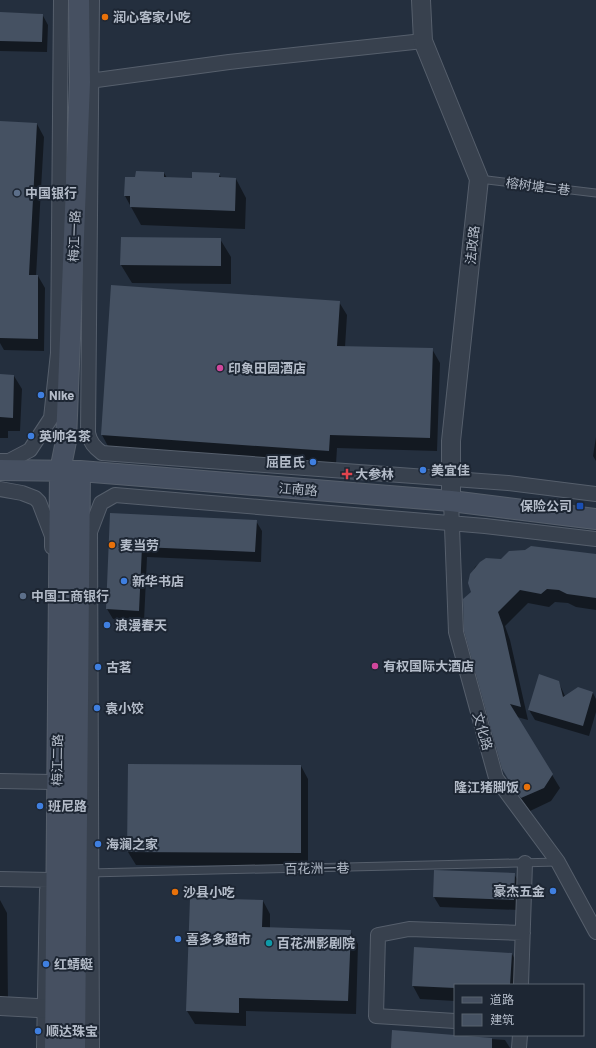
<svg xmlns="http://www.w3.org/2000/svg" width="596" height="1048" viewBox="0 0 596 1048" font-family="Barlow,'Noto Sans SC',sans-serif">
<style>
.shadow{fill:#0007}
.building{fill:#455162}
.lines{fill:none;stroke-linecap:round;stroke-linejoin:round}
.service-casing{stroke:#565f6c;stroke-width:9}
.minor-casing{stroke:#565f6c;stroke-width:16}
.tertiary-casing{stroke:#565f6c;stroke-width:20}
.secondary-casing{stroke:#565f6c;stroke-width:22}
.service{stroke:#38414e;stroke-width:7}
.minor{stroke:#38414e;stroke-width:14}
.tertiary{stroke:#38414e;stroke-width:18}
.secondary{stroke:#465061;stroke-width:20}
.food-dot{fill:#e8710a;stroke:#1d2633;stroke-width:1.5}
.service-dot{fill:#5c6f8a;stroke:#1d2633;stroke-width:1.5}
.hotel-dot{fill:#d1479c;stroke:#1d2633;stroke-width:1.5}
.shop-dot{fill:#3f7fe0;stroke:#1d2633;stroke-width:1.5}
.health-dot{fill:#e0444e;stroke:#1d2633;stroke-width:1.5}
.transit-dot{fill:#1a4fb4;stroke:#1d2633;stroke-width:1.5}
.culture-dot{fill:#0f9aa8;stroke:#1d2633;stroke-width:1.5}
.labels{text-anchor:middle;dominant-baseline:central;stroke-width:4;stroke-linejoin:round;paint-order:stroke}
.poi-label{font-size:13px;font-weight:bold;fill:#b4bcc9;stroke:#1d2633;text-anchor:start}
.street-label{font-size:13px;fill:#b4bcc9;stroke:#1d2633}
</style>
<rect width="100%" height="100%" fill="#242f3e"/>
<path class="shadow" d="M0,13L42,14L48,25L47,52L0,51Z
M0,122L37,124L44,137L36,276H38L45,288L44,351L4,350L0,343Z
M164,173L167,178L193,179L219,174L222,179H236L246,198L245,229L141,225L125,196L136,178Z
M220,239L231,257V284L132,283L121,265Z
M339,302L347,315L345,347L432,349L440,363L437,451L337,448L336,464L109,448L102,435Z
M0,375L14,376L22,389L20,431H8V438H0Z
M596,437V461L593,456Z
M111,514L256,521L262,531L261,562L147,557L144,621L113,619L107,609Z
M596,555V610L576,607L568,603L555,602L549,607L528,603L505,626L510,640L528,720L517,717L560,788L551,801L530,811L520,797L503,768L473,593L471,575L475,567L486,559L502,560Z
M558,681L565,696L593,693L596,699V712L589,736L535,720L529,710Z
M301,766L308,779V866L136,865L128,852Z
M435,871L514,874L520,884L519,910L440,907L434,897Z
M0,900L7,913L8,1003H0Z
M263,901L270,914V928L350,931L358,944L356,1014L246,1011V1026L195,1024L187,1011Z
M512,954L519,967L518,985H455V1001L420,999L413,986Z
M393,1032L505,1040L510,1048H392Z"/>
<path class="building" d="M0,12L43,14L42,42L0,41Z
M0,121L37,123L29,275H38V339L0,338Z
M136,171L164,172V177L192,178V172L220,173L219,177L236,178L235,211L130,207V196H124L125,177H135Z
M121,237L221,238V266L120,265Z
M111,285L340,301L337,346L433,348L430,438L330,435L329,451L101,435Z
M0,374L14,375L13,418L0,417Z
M110,513L257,520L255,552L142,547L139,611L106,609Z
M531,546L596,554V598L567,594L559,590L547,589L541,594L520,590L498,612L503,626L521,707L510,704L553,774L544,788L521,798L511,784L502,769L464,631L463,599L471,592L468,583L470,574L480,562L486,558L501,559L509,551L525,550Z
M539,674L559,681L563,697L578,687L593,692L583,726L528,710Z
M128,764L301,765V853L127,852Z
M434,870L515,873L514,900L433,897Z
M190,898L263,900L262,927L351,930L348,1001L239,998V1013L186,1011Z
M414,947L512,953L510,985H455V988L412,986Z
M392,1030L492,1038V1048H391Z"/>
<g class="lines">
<g class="service-casing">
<path id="service" d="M479,179L596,193
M89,873L558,862"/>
</g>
<g class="minor-casing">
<path id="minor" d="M92,0L88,433C90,442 94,447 102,453L508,483L596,494
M82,82L229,62L423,41
M0,461H9L30,450L51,418L58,353L61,0
M0,489L22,493L35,498L39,502L52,536V547
M451,501L456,632L496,778L558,862L596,932
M0,781L52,782
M0,879L51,880
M521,985L525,863
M455,1021L376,1016L378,935L409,929L523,933
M44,1048L47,890
M92,1048L90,532L101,503L115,495L485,526L596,539
M519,1048L520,1035"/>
</g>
<g class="tertiary-casing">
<path id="tertiary" d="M421,0L423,41L479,179L451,441V501
M0,1006L55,1009"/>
</g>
<g class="secondary-casing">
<path id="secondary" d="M0,470L80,471L451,501L596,519
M55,1048L60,471L66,441L80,82L79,0
M75,1048L80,471"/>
</g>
<use href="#service" class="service"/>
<use href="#minor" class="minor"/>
<use href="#tertiary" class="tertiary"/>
<use href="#secondary" class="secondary"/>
</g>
<g class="food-dot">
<circle cx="105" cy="17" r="4"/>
<circle cx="112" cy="545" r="4"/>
<circle cx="527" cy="787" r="4"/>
<circle cx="175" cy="892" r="4"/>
</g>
<g class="service-dot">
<circle cx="17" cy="193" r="4"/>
<circle cx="23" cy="596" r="4"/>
</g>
<g class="hotel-dot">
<circle cx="220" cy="368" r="4"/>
<circle cx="375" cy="666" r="4"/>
</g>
<g class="shop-dot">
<circle cx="41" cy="395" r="4"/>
<circle cx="31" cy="436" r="4"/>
<circle cx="313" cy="462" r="4"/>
<circle cx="423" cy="470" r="4"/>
<circle cx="124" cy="581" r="4"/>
<circle cx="107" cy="625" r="4"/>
<circle cx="98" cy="667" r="4"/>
<circle cx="97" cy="708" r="4"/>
<circle cx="40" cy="806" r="4"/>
<circle cx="98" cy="844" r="4"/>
<circle cx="553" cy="891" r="4"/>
<circle cx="178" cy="939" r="4"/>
<circle cx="46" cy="964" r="4"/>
<circle cx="38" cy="1031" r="4"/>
</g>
<path class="health-dot" d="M345 468h4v4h4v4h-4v4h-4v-4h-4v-4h4z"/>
<rect class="transit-dot" x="576" y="502" width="8" height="8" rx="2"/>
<circle class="culture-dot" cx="269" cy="943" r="4"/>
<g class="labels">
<g class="poi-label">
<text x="113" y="17">润心客家小吃</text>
<text x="25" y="193">中国银行</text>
<text x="228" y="368">印象田园酒店</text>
<text x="49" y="395">Nike</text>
<text x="39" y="436">英帅名茶</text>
<text x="305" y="462" text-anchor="end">屈臣氏</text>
<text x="431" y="470">美宜佳</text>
<text x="355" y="474">大参林</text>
<text x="572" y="506" text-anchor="end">保险公司</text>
<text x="120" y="545">麦当劳</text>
<text x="132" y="581">新华书店</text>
<text x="31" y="596">中国工商银行</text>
<text x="115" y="625">浪漫春天</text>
<text x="383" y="666">有权国际大酒店</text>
<text x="106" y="667">古茗</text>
<text x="105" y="708">袁小饺</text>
<text x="519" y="787" text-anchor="end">隆江猪脚饭</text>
<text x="48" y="806">班尼路</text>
<text x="106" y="844">海澜之家</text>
<text x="545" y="891" text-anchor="end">豪杰五金</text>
<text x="183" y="892">沙县小吃</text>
<text x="186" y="939">喜多多超市</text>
<text x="277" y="943">百花洲影剧院</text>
<text x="54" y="964">红蜻蜓</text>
<text x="46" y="1031">顺达珠宝</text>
</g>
<g class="street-label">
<text transform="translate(538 186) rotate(7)">榕树塘二巷</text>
<text transform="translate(74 236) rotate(-88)">梅江一路</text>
<text transform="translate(472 245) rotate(-84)">法政路</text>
<text transform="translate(298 489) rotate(4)">江南路</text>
<text transform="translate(483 731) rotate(74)">文化路</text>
<text transform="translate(57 760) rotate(-89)">梅江二路</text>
<text transform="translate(317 868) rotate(-1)">百花洲一巷</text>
</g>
</g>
<rect x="454" y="984" width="130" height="52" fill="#1d2633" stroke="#59626f"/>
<rect x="462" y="997" width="20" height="6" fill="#465061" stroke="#59626f"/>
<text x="490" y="1004" font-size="12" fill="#b4bcc9">道路</text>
<rect x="462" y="1014" width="20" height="12" fill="#455162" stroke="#59626f"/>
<text x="490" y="1024" font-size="12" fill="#b4bcc9">建筑</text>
</svg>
